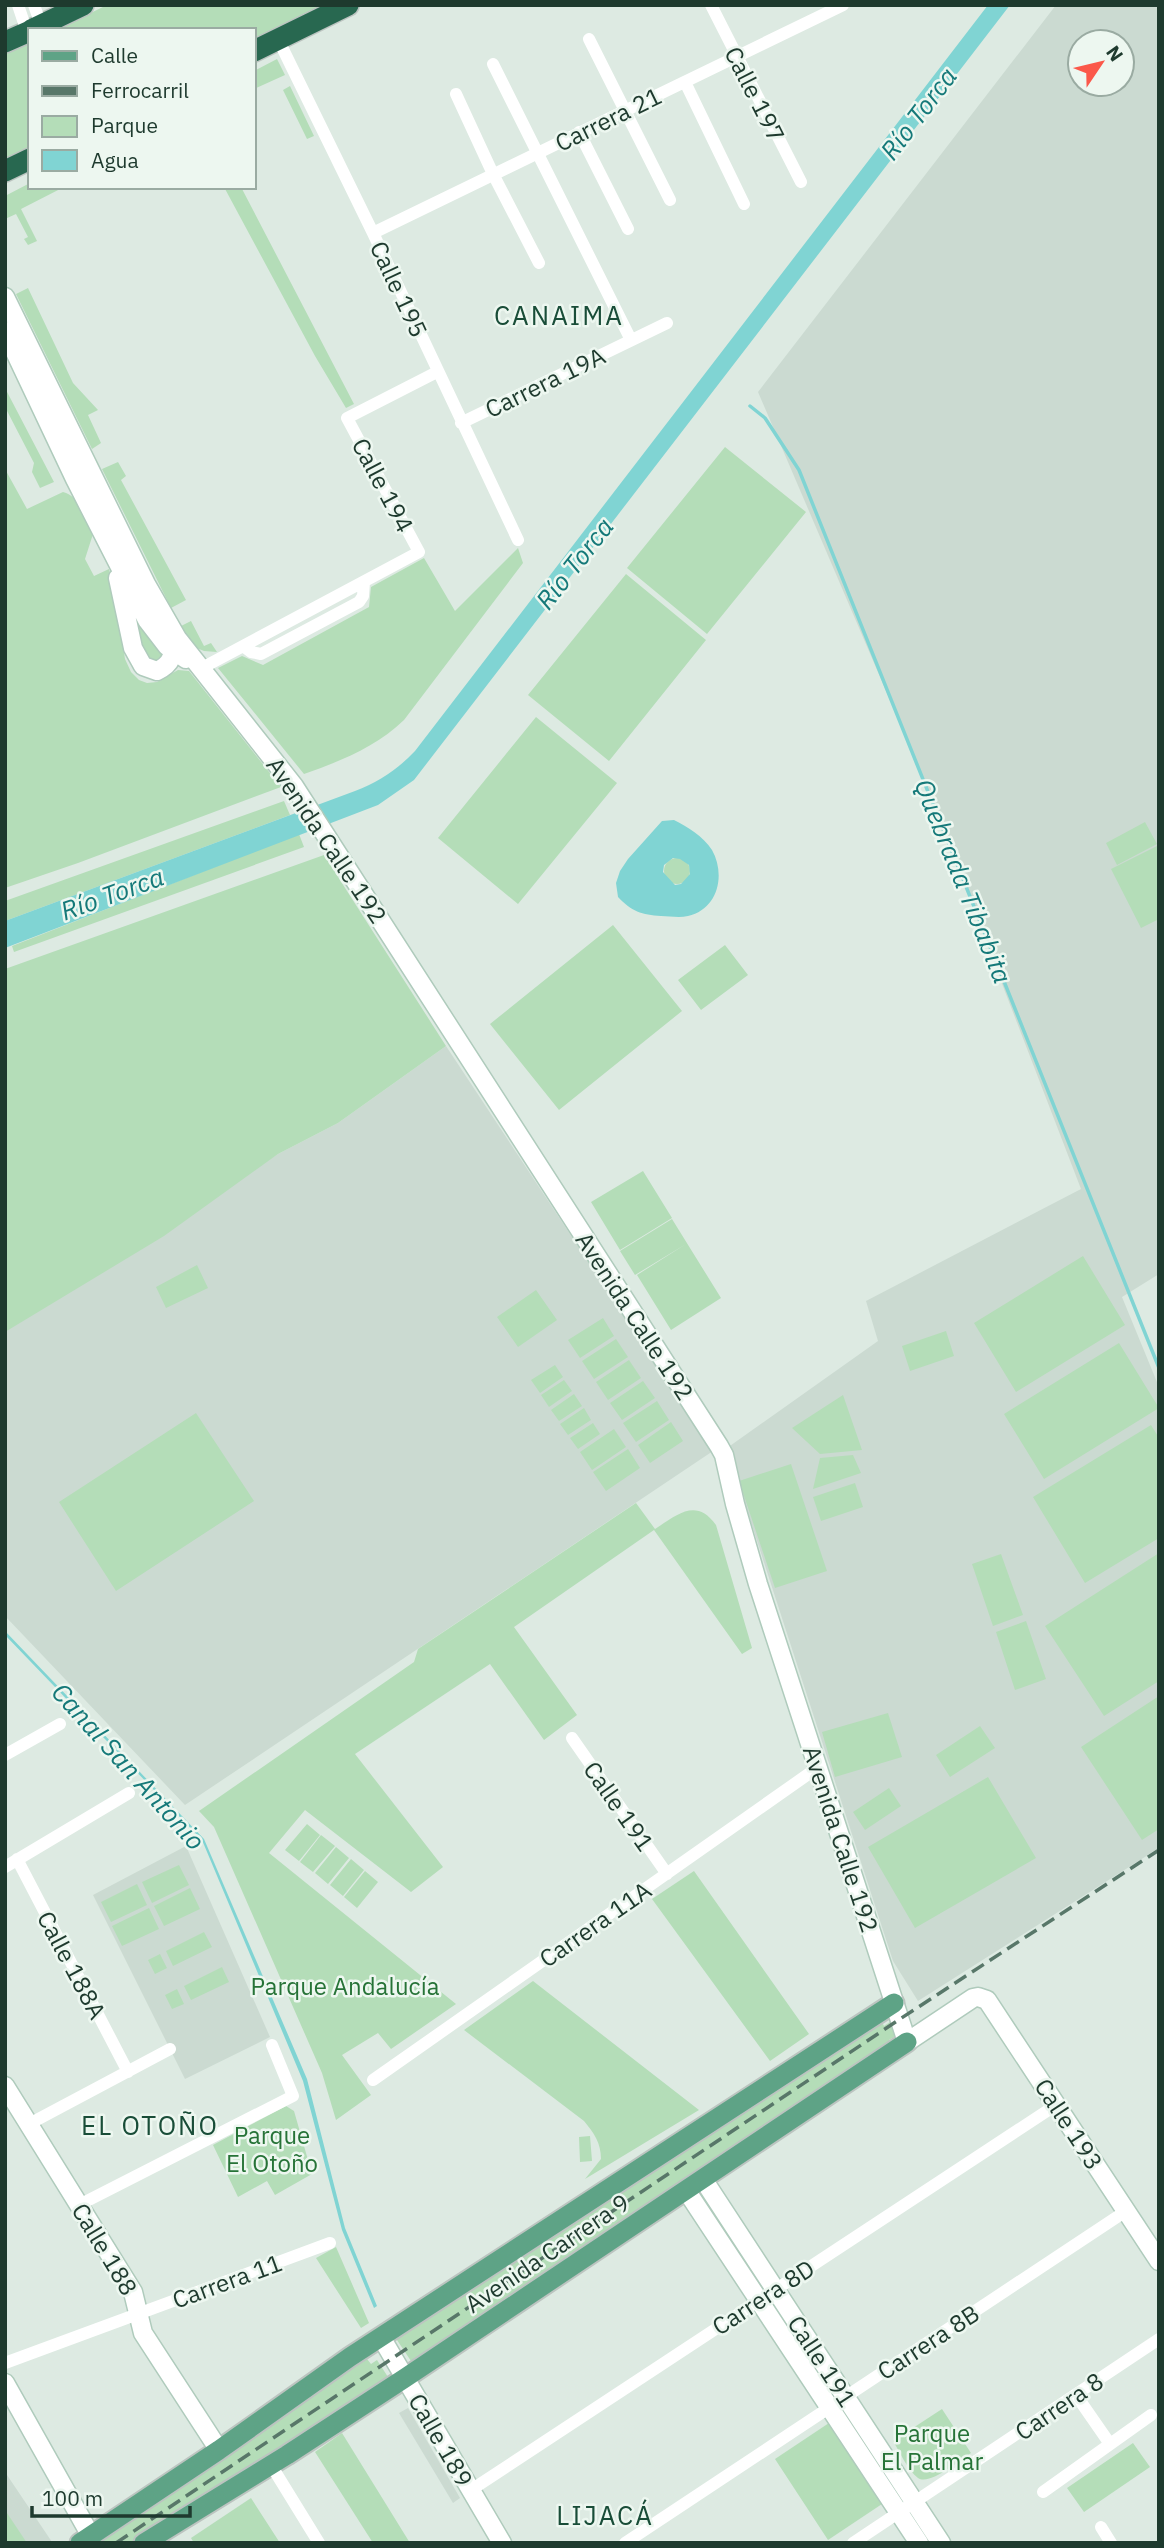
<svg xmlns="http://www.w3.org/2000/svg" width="1164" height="2548" viewBox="0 0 1164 2548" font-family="'IBM Plex Sans',sans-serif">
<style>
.built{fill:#cbdad1;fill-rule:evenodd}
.green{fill:#b4ddb8}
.water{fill:#80d4d3;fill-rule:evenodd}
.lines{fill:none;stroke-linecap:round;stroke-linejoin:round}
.stream{stroke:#80d4d3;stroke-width:3.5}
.secondary-casing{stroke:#afcbbc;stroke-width:21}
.primary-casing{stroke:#bcc4c0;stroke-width:23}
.highway-casing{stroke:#bcc4c0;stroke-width:24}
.street{stroke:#fff;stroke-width:12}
.secondary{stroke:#fff;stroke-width:18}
.primary{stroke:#5ea386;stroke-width:19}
.highway{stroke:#286850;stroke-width:21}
.rail{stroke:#587769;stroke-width:3.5;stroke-dasharray:14 7;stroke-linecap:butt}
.labels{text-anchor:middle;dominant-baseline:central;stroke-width:5;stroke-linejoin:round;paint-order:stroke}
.street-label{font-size:24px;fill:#1e3a2e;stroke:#edf7f0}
.park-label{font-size:24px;fill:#267337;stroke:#edf7f0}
.water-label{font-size:26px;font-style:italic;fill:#157979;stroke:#edf7f0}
.neighbourhood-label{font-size:26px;letter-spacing:2px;fill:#194d38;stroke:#edf7f0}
</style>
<rect width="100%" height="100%" fill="#ddeae2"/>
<path class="built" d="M1056,5H1159V1274L1122,1297L1159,1387V1848L918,2001L893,1961L727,1448L878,1341L866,1301L1081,1189L919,768L758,392ZM1080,42H1122V84H1080Z
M446,1046L713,1451L185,1805L5,1616V1331L278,1154L338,1123Z
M186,1846L270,2037L185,2079L93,1895Z
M408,2408L460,2498L453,2503L399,2413Z
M5,2472L52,2542L50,2543H5Z"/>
<path class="green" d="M107,5H328L254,41V30H56Z
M30,42V150L5,161V54Z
M277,59L285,75L254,89V71Z
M290,86L314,136L307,139L283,90Z
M30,183V187H64L21,209L37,241L28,245L24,239L28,237L16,214L5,219V196Z
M224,187H241L354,404L346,408L315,356Z
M28,288L73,383L98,410L88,415L101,443L92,449L16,294Z
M5,388L54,482L40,488L32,472L34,463L5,407Z
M725,447L806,512L707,634L627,568Z
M118,462L126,476L121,480L186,600L171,608L102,469Z
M5,469L27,509L63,492C80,496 86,520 93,534L85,559L94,576L109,569L114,588L125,659L131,672L139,680L147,683L157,682L178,670L189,671L281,787L78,863L5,888Z
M518,548L523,563L404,720C376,747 341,761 304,774L218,668L242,656L263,665L369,607L371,587L424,558L455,611Z
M626,574L706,640L609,761L528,695Z
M136,620L164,656L162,664L145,659Z
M191,621L204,646L211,643L217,652L204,651L192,646L181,626Z
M536,717L617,783L518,904L438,838Z
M284,801L290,815L5,921V901Z
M1145,822L1157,844L1117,865L1106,843Z
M299,834L304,847L14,952L12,946Z
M1159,845V919L1141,928L1111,869Z
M324,855L446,1046L338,1123L278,1154L164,1236L5,1332V969Z
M664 871a13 13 0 1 1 26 0a13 13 0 1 1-26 0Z
M613,925L682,1011L559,1110L490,1024Z
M725,945L748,975L701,1010L678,980Z
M643,1171L672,1218L620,1250L591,1202Z
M672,1219L721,1298L671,1330L637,1275L686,1244L635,1275L620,1251Z
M1083,1256L1125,1325L1016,1392L974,1323Z
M197,1265L208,1288L166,1308L156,1287Z
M536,1290L557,1320L518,1347L497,1317Z
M603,1318L614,1336L580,1358L568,1340Z
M946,1331L954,1356L910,1371L902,1346Z
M616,1339L628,1357L594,1379L582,1361Z
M1119,1343L1159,1408L1044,1479L1004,1414Z
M629,1360L641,1378L608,1400L596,1382Z
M555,1365L563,1377L540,1393L531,1380Z
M564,1380L572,1391L549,1407L541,1395Z
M643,1381L655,1398L622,1420L610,1403Z
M574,1394L582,1406L559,1421L551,1410Z
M843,1395L862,1450L820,1454L792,1428Z
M657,1401L669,1420L636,1442L623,1423Z
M584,1408L591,1420L568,1435L560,1424Z
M196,1413L254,1501L116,1591L59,1502Z
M671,1422L683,1441L650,1463L638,1445Z
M593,1423L600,1434L578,1449L570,1438Z
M1151,1425L1159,1438V1538L1085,1583L1033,1497Z
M614,1429L626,1447L592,1470L580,1452Z
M628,1449L640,1468L606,1491L593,1472Z
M853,1455L861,1473L813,1489L820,1458Z
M791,1464L827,1571L775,1588L739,1481Z
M855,1483L863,1507L821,1521L813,1497Z
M636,1503L655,1529C677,1515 696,1497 716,1525L752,1648L742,1654L654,1530L514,1627L577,1715L544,1740L490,1664L355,1754L443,1867L411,1892L305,1810L269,1853L456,2004L391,2049L378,2033L342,2055L371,2095L336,2120L322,2073L214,1827L199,1811L414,1662L418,1649Z
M1159,1553V1681L1104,1716L1045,1626Z
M1001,1554L1023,1615L993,1626L972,1564Z
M1026,1621L1046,1679L1015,1690L996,1632Z
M1159,1696V1829L1142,1840L1081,1747Z
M888,1713L902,1757L835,1777L822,1732Z
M980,1726L995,1748L950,1777L936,1755Z
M988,1777L1036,1858L915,1928L868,1847Z
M889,1788L901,1806L865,1830L853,1812Z
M307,1824L320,1835L299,1861L285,1850Z
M321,1835L335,1846L313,1872L300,1862Z
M336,1847L349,1858L328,1884L315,1873Z
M351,1859L364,1870L343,1896L330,1885Z
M179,1865L189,1885L152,1903L142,1882Z
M365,1871L378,1882L357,1908L344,1897Z
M694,1871L809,2034L770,2061L652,1899Z
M137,1884L147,1905L111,1922L101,1902Z
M190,1888L200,1909L164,1926L154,1906Z
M149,1908L159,1929L122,1946L112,1926Z
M204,1932L212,1947L173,1966L166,1951Z
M160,1954L167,1968L155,1974L148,1960Z
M222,1967L229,1982L191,2000L184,1986Z
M533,1981L699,2110L585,2179L601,2159C601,2143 594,2133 584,2121L464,2030Z
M177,1989L184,2004L172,2009L165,1995Z
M882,2022L884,2026L890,2022L896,2036L889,2040L890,2044L413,2364L395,2337Z
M286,2106L294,2111L312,2174L275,2195L267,2181L238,2197L213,2145Z
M590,2136L592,2161L580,2162L579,2137Z
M705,2198L763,2285L762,2288H759L703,2200Z
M336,2247L369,2323L361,2328L316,2258Z
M777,2304L834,2391L833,2394H830L774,2308Z
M367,2359L371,2364L377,2360L388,2377L132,2543H97Z
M942,2409L971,2453C960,2460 930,2486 918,2478C908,2471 900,2452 893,2441Z
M829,2423L882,2504L828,2540L775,2459Z
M342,2433L410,2543H373L315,2452Z
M1133,2443L1150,2467L1084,2512L1067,2488Z
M251,2498L280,2543H194L191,2538Z
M5,2510L27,2543H5Z"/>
<path class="water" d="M988,5H1010L414,780L378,805L5,948V921L355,791C379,782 398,769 415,751Z
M674,820C688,827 703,836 712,850C726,875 718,909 688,916C679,918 669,916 661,916C642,915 631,911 618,897L616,883L620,871L628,859L662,821ZM673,858L680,859L689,865L690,874L681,884L675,885L663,872L664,865Z
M5,1631L204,1839L307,2079L345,2228L377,2306L374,2308L342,2230L303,2081L202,1840L5,1635Z"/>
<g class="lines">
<path class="stream" d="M750,406L765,418L799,470L1159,1368"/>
<g class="secondary-casing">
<path id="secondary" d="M5,297L146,584L177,638L294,786L719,1446L724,1455L735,1504L758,1584L907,2042L973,1998L978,1997L987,2000L1159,2261
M5,331L75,479L147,620L167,646L186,659
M118,578L133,648L143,666L157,671C172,664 174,655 172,640
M5,2086L133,2292L143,2333L219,2450
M703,2179L941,2543
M686,2190L919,2543
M381,2337L502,2543
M5,2383L91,2536"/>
</g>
<g class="primary-casing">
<path id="primary" d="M80,2543L219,2450L350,2357L894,2003
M144,2543L287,2455L405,2378L907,2042"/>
</g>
<g class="highway-casing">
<path id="highway" d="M31,30L83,5
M5,42L30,31
M254,51L348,5
M5,171L30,159"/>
</g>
<path class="street" d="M18,5L27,32
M34,5L41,25
M711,5L801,182
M278,39L373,233L518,540
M589,39L670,200
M493,64L631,340
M685,82L744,204
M456,94L493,174L539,263
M579,132L628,229
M373,233L843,5
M461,423L667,323
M243,646L251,652L261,654L359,602L363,596L364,582
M200,669L419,552L347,418L437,372
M572,1738L667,1874
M5,1755L60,1724
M17,1859L128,2072
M5,1867L129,1793
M373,2080L817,1768
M29,2124L170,2049
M79,2205L293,2096L272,2045
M5,2363L330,2243
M1076,2395L1110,2444
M271,2465L319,2543
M471,2490L1056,2105
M1043,2492L1151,2415
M1101,2527L1111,2543
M625,2543L1126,2211
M853,2543L1159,2339"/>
<use href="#secondary" class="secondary"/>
<use href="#primary" class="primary"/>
<use href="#highway" class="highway"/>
<path class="rail" d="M116,2543L900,2019L1159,1850"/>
</g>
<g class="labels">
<g class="street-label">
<text transform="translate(755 94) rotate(63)">Calle 197</text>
<text transform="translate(608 119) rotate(-26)">Carrera 21</text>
<text transform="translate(399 289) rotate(65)">Calle 195</text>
<text transform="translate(545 382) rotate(-26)">Carrera 19A</text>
<text transform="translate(383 485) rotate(62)">Calle 194</text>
<text transform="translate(327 840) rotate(56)">Avenida Calle 192</text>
<text transform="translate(635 1316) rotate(57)">Avenida Calle 192</text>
<text transform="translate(619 1806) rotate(55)">Calle 191</text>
<text transform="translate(841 1839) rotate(72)">Avenida Calle 192</text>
<text transform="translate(595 1924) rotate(-35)">Carrera 11A</text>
<text transform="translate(72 1965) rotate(62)">Calle 188A</text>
<text transform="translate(1069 2124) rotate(57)">Calle 193</text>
<text transform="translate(105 2249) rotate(59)">Calle 188</text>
<text transform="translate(547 2253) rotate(-34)">Avenida Carrera 9</text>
<text transform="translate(227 2281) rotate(-20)">Carrera 11</text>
<text transform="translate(763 2297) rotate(-33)">Carrera 8D</text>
<text transform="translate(928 2342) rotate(-33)">Carrera 8B</text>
<text transform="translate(822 2361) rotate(57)">Calle 191</text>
<text transform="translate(1059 2406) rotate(-34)">Carrera 8</text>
<text transform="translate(441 2440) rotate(60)">Calle 189</text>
</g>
<g class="park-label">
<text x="345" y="1986">Parque Andalucía</text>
<text x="272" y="2135">Parque<tspan x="272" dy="28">El Otoño</tspan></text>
<text x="932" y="2433">Parque<tspan x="932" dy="28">El Palmar</tspan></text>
</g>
<g class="water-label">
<text transform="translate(918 113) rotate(-53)">Río Torca</text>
<text transform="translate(574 563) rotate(-52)">Río Torca</text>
<text transform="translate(964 881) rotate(68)">Quebrada Tibabita</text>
<text transform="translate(112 893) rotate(-20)">Río Torca</text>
<text transform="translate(129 1766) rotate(48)">Canal San Antonio</text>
</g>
<g class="neighbourhood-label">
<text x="559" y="315">CANAIMA</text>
<text x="150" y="2125">EL OTOÑO</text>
<text x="605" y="2515">LIJACÁ</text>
</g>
</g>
<rect width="1164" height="2548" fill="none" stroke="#1e3a2e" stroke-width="14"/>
<rect x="28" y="28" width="228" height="161" fill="#edf7f0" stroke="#9aaba2" stroke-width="2"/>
<rect x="42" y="51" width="35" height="10" fill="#5ea386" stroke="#9aaba2" stroke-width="2"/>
<text x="91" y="63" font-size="21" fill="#1e3a2e">Calle</text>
<rect x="42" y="86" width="35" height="10" fill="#587769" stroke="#9aaba2" stroke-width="2"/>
<text x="91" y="98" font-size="21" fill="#1e3a2e">Ferrocarril</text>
<rect x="42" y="116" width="35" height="21" fill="#b4ddb8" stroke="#9aaba2" stroke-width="2"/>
<text x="91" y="133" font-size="21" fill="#1e3a2e">Parque</text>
<rect x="42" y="150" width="35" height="21" fill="#80d4d3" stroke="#9aaba2" stroke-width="2"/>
<text x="91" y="168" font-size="21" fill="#1e3a2e">Agua</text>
<g transform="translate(1101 63) rotate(55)"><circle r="33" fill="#edf7f0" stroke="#9aaba2" stroke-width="2"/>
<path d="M0-5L12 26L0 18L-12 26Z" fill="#fb584a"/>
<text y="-10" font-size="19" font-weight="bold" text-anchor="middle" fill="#1e3a2e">N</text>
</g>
<path d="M32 2506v10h158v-10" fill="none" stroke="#1e3a2e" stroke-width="3.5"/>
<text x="42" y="2506" font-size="21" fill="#1e3a2e" stroke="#edf7f0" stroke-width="5" paint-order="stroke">100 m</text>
</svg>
